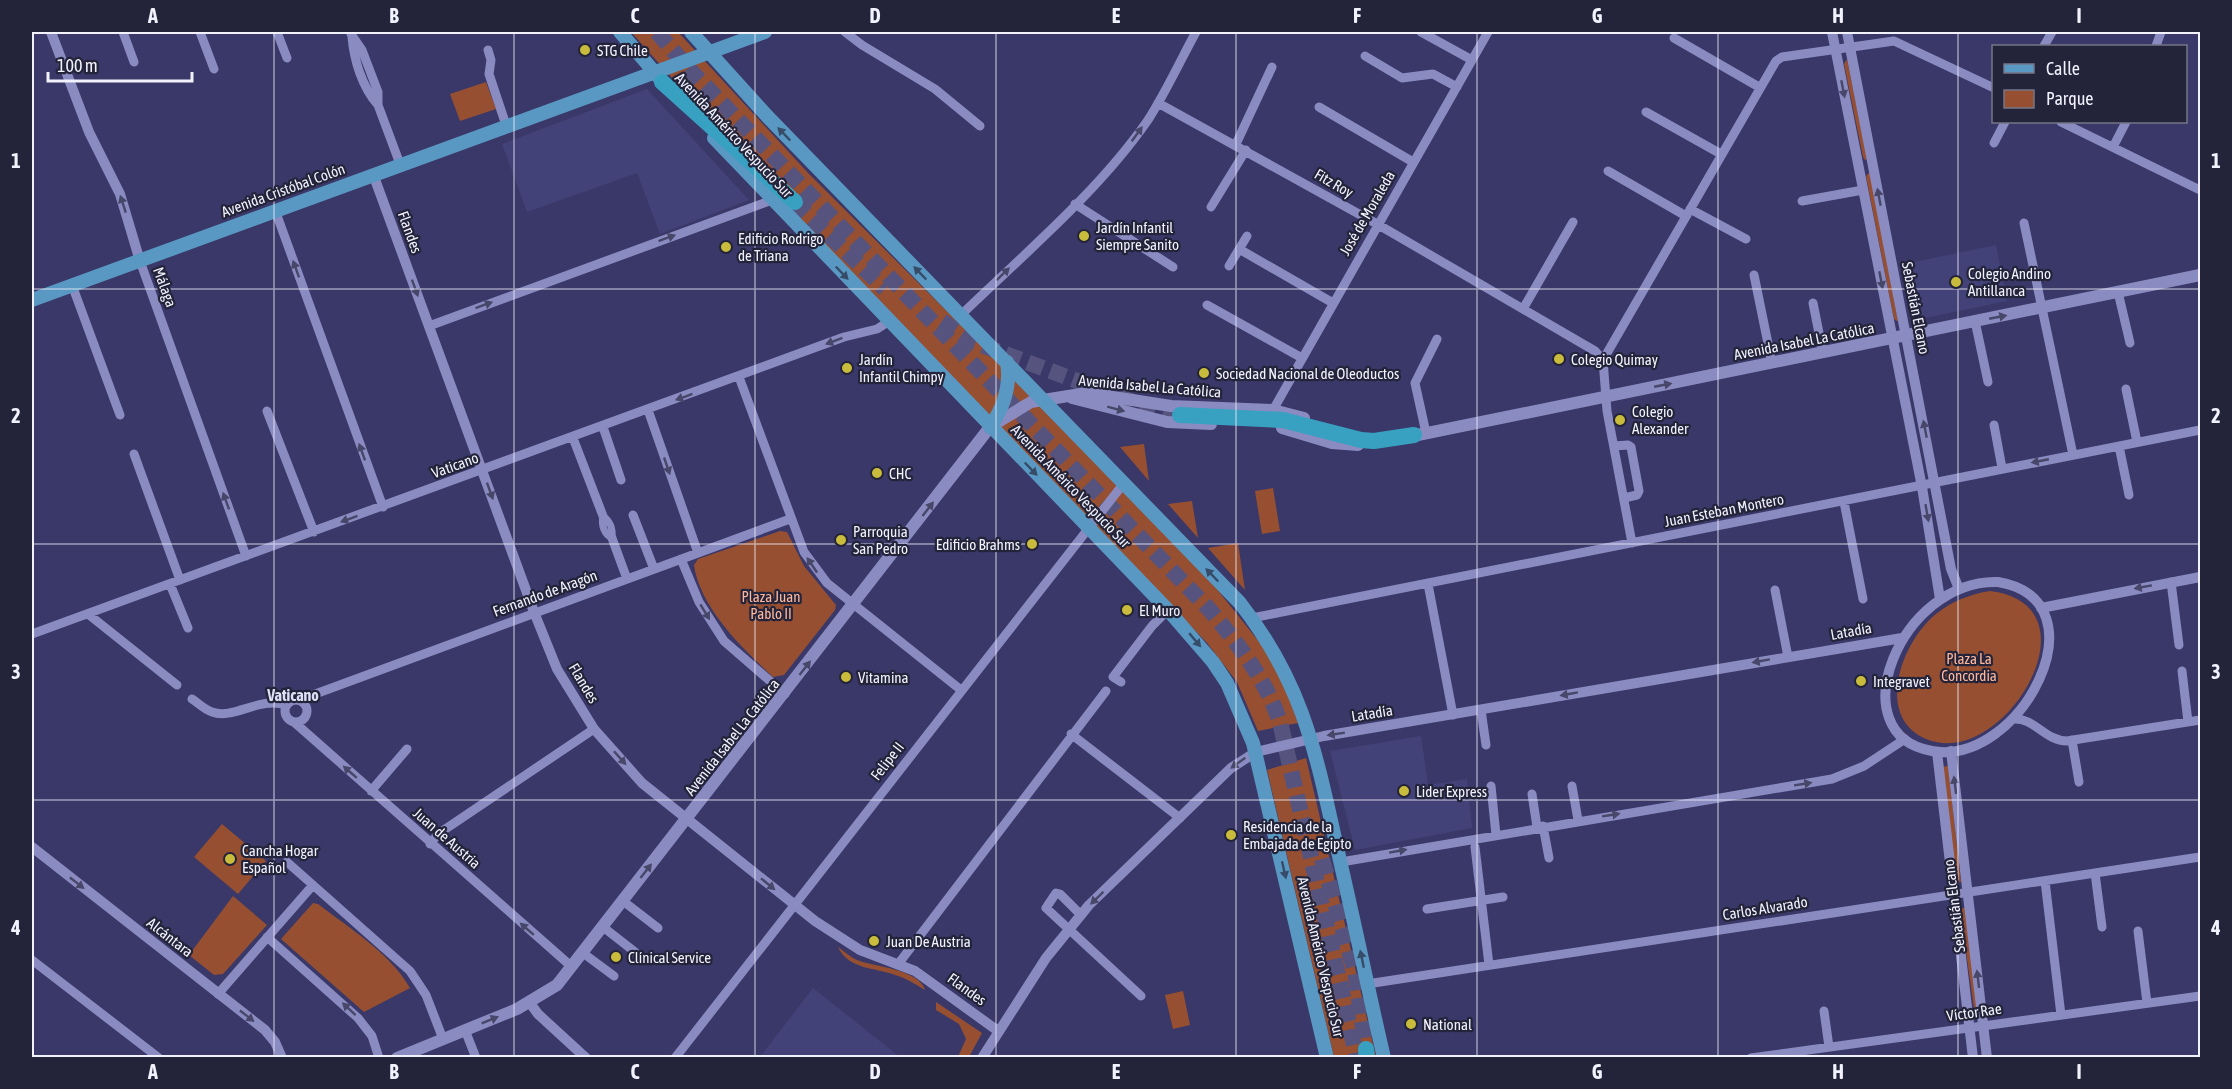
<svg xmlns="http://www.w3.org/2000/svg" width="2232" height="1089" viewBox="0 0 2232 1089" font-family="'Asap Condensed',sans-serif">
<style>
.built{fill:#434278}
.green{fill:#964f31}
.lines{fill:none;stroke-linecap:round;stroke-linejoin:round}
.motorway-tunnel{stroke:#56547e;stroke-width:16;stroke-dasharray:16 8;stroke-linecap:butt}
.pedestrian{stroke:#8a8bc1;stroke-width:7}
.minor{stroke:#8a8bc1;stroke-width:9}
.tertiary{stroke:#8a8bc1;stroke-width:10}
.secondary{stroke:#8a8bc1;stroke-width:12}
.primary{stroke:#5998c2;stroke-width:14}
.motorway{stroke:#38a1c2;stroke-width:16}
.oneway{fill:#474769}
.oneway2{fill:#364c69}
.grid{fill:none;stroke:#f2f2fe;stroke-width:1.5;stroke-opacity:0.55}
.poi-dot{fill:#c9bb3b;stroke:#232339;stroke-width:2}
.labels{text-anchor:middle;dominant-baseline:central;stroke-width:4.5;stroke-linejoin:round;paint-order:stroke}
.poi-label{font-size:15px;fill:#f2f2fe;stroke:#232339;text-anchor:start}
.street-label{font-size:15px;fill:#f2f2fe;stroke:#232339}
.park-label{font-size:15px;fill:#feb79b;stroke:#232339}
.neighbourhood-label{font-size:16px;font-weight:bold;fill:#dddff6;stroke:#232339}
.neatline{fill:none;stroke:#f2f2fe;stroke-width:2}
.grid-label{font-size:20px;text-anchor:middle;font-weight:bold;fill:#f2f2fe}
</style>
<rect width="100%" height="100%" fill="#3a3868"/>
<path class="built" d="M647,89L749,200L660,234L637,173L527,212L502,144Z
M1996,245L2007,301L1916,320L1905,264Z
M1421,736L1428,785L1467,779L1472,828L1355,850L1330,751Z
M813,988L900,1057H760Z"/>
<path class="green" d="M631,32H678L809,174L992,356L1216,588L1264,648L1283,682L1298,723L1258,731L1237,682L1207,643L772,190Z
M1847,59L1867,159L1865,160L1863,157L1844,64Z
M486,82L496,109L460,121L450,94Z
M1870,172L1898,321H1897L1894,319L1866,176Z
M1144,444L1149,481L1120,447Z
M1273,488L1280,531L1262,534L1255,491Z
M1192,501L1198,538L1168,504Z
M780,531L787,532L804,566L836,605L835,610L784,675L773,677C743,649 700,608 694,565L698,559Z
M1238,543L1245,590L1208,548Z
M1990,591C2099,604 2010,759 1936,742C1871,726 1899,644 1936,614C1952,601 1971,594 1990,591Z
M1306,758L1376,1057H1334L1267,770Z
M1948,766L1961,882H1956L1942,767Z
M222,824L266,861L238,894L194,857Z
M233,896L267,925L223,974L214,975L189,955Z
M313,903L318,904C349,928 390,953 410,988L364,1012L281,939Z
M1960,908H1966L1978,1015L1975,1016Z
M838,947C844,951 850,957 857,960C874,967 919,969 925,990C915,984 906,978 895,975C874,967 849,970 838,947Z
M1183,991L1190,1025L1173,1029L1165,995Z
M936,1002L982,1033L969,1057H958L966,1039L959,1024L936,1010Z"/>
<g class="lines">
<path class="motorway-tunnel" d="M657,32L689,69L1209,609C1239,645 1265,678 1280,722L1357,1058
M795,202L885,289
M942,321L971,341L1165,414L1180,415
M1322,859L1355,971L1366,1049"/>
<path class="pedestrian" d="M603,516C610,521 613,529 612,538C604,534 601,525 603,516Z"/>
<path class="minor" d="M123,32L134,62
M200,32L214,69
M277,32L287,58
M845,32L862,45L935,89L980,126
M1421,32L1472,60
M351,34L362,50L378,92V105L400,164
M352,37C354,60 362,87 378,105
M1674,38L1759,87
M2044,46L2052,32
M2156,46L2161,32
M488,50L491,60L489,74L506,125
M1365,56L1402,78L1433,74L1457,87
M1158,103L1377,224L1595,351L1603,360L1607,411L1632,543
M1319,107L1413,162
M1646,112L1721,154
M2061,122L2200,190
M1994,143L2005,122
M1236,144L1272,67
M2113,147L2126,122
M1608,171L1686,216
M1802,201L1863,190
M1075,204L1173,267
M1211,207L1246,150
M1690,209L1746,239
M275,210L383,507
M2024,223L2073,455
M1239,249L1333,303
M140,261L246,556
M1229,266L1247,236
M1754,275L1772,363
M72,285L120,415
M2118,292L2130,343
M1813,303L1823,353
M1207,305L1302,358
M1523,309L1573,222
M961,315C1024,254 1098,192 1148,120C1166,92 1180,61 1196,32
M1975,321L1988,382
M429,326L772,200
M1603,360L1776,61L1782,57L1894,41L1994,88
M739,377L804,552L827,583L961,690
M2126,389L2137,442
M648,410L698,553
M1273,410L1488,32
M267,411L314,532
M1994,425L2002,468
M603,427L621,480
M1426,433L1415,383L1437,339
M573,438L603,516
M1614,446L1628,445L1631,447L1639,491L1637,495L1624,498
M2119,446L2129,495
M134,454L180,580
M1844,502L1863,599
M633,515L654,569
M612,538L627,579
M681,559L699,602L724,641L785,694
M2171,582L2179,645
M170,584L188,628
M1428,584L1453,715
M1775,590L1788,657
M88,614L177,685
M1252,618L2200,430
M32,634L844,337L877,329L888,322
M2182,671L2188,722
M1121,682L1113,677L1152,626L1168,610
M192,699C198,703 205,710 212,712C234,720 259,696 286,705
M285 711a11 11 0 1 1 22 0a11 11 0 1 1-22 0Z
M299,700L790,519
M1481,710L1486,745
M2013,719C2034,717 2045,741 2067,741L2200,720
M294,722L572,967
M1071,734L1180,818
M2072,740L2079,782
M1491,786L1496,835
M1572,786L1578,820
M371,791L407,749
M1532,794L1537,827
M1543,826L1549,858
M430,844L438,834L594,729
M1475,847L1489,965
M287,862L410,971L426,995L443,1039
M1341,862L1832,779L1864,766L1905,739
M2095,873L2102,927
M2045,881L2061,1015
M623,901L658,928
M1427,909L1503,897
M1081,915L1060,894L1056,893L1046,908L1141,996
M603,927L635,952
M2138,931L2147,1003
M267,937L358,1018L372,1036L379,1058
M583,953L614,976
M32,960L159,1058
M899,963L1106,691
M1367,984L2200,857
M218,994L313,885
M1824,1011L1829,1047
M465,1030L476,1058
M675,1058L1124,483
M1751,1058L2200,996"/>
<path class="tertiary" d="M51,32L89,132L120,194L140,261
M1832,32L1922,487L1940,599
M1847,32L1951,569L1959,589
M373,174L534,612L557,669L594,729L642,783L815,921L860,950L915,971L998,1031
M1998,582C2107,600 2021,767 1932,751C1838,735 1900,579 1998,582Z
M2041,608L2200,577
M1951,751L1987,1058
M1937,752L1973,1058
M32,847L265,1030L275,1042L282,1058
M530,1003L538,1014L586,1058
M982,1058L1046,958L1089,905L1231,768L1256,752L1324,736L1902,638"/>
<path class="secondary" d="M1072,398L1167,422L1211,424
M1282,428L1332,443L1358,445
M1408,437L2200,275
M397,1058L517,1009L557,985L990,427L1031,402L1087,393L1171,406L1273,410L1304,418"/>
<path class="primary" d="M620,32L668,88
M691,32L767,116L1240,603C1304,685 1316,754 1338,852C1354,920 1368,989 1384,1058
M714,138L1168,610L1213,662L1227,683L1253,743L1327,1058
M32,300L765,32
M990,427C1004,407 1011,386 1007,362"/>
<path class="motorway" d="M662,82L795,202
M1180,415L1283,420L1361,440L1374,441L1414,435
M1366,1049L1367,1058"/>
</g>
<defs><path id="oneway-solid" d="M-6-.8H1V-3.2L6.5 0L1 3.2V.8H-6Z" transform="scale(1.5)"/></defs>
<g class="oneway">
<use href="#oneway-solid" transform="translate(1843 89) rotate(79)"/>
<use href="#oneway-solid" transform="translate(1137 134) rotate(-54)"/>
<use href="#oneway-solid" transform="translate(1879 197) rotate(-101)"/>
<use href="#oneway-solid" transform="translate(123 204) rotate(-108)"/>
<use href="#oneway-solid" transform="translate(667 238) rotate(-20)"/>
<use href="#oneway-solid" transform="translate(296 269) rotate(-110)"/>
<use href="#oneway-solid" transform="translate(1003 274) rotate(-44)"/>
<use href="#oneway-solid" transform="translate(1881 280) rotate(79)"/>
<use href="#oneway-solid" transform="translate(415 288) rotate(70)"/>
<use href="#oneway-solid" transform="translate(484 305) rotate(-20)"/>
<use href="#oneway-solid" transform="translate(1998 317) rotate(-11)"/>
<use href="#oneway-solid" transform="translate(834 341) rotate(159)"/>
<use href="#oneway-solid" transform="translate(1663 385) rotate(-11)"/>
<use href="#oneway-solid" transform="translate(684 397) rotate(160)"/>
<use href="#oneway-solid" transform="translate(1116 409) rotate(15)"/>
<use href="#oneway-solid" transform="translate(1925 429) rotate(-101)"/>
<use href="#oneway-solid" transform="translate(362 452) rotate(-110)"/>
<use href="#oneway-solid" transform="translate(2040 461) rotate(169)"/>
<use href="#oneway-solid" transform="translate(667 466) rotate(71)"/>
<use href="#oneway-solid" transform="translate(490 491) rotate(70)"/>
<use href="#oneway-solid" transform="translate(226 501) rotate(-110)"/>
<use href="#oneway-solid" transform="translate(928 509) rotate(-52)"/>
<use href="#oneway-solid" transform="translate(1927 513) rotate(80)"/>
<use href="#oneway-solid" transform="translate(349 519) rotate(160)"/>
<use href="#oneway-solid" transform="translate(812 565) rotate(-124)"/>
<use href="#oneway-solid" transform="translate(2143 587) rotate(170)"/>
<use href="#oneway-solid" transform="translate(705 612) rotate(59)"/>
<use href="#oneway-solid" transform="translate(1761 661) rotate(170)"/>
<use href="#oneway-solid" transform="translate(805 668) rotate(-52)"/>
<use href="#oneway-solid" transform="translate(1569 694) rotate(170)"/>
<use href="#oneway-solid" transform="translate(1336 734) rotate(171)"/>
<use href="#oneway-solid" transform="translate(620 758) rotate(48)"/>
<use href="#oneway-solid" transform="translate(1238 763) rotate(144)"/>
<use href="#oneway-solid" transform="translate(350 772) rotate(-139)"/>
<use href="#oneway-solid" transform="translate(1803 784) rotate(-9)"/>
<use href="#oneway-solid" transform="translate(1955 785) rotate(-97)"/>
<use href="#oneway-solid" transform="translate(1611 815) rotate(-9)"/>
<use href="#oneway-solid" transform="translate(1398 851) rotate(-10)"/>
<use href="#oneway-solid" transform="translate(646 871) rotate(-52)"/>
<use href="#oneway-solid" transform="translate(77 883) rotate(38)"/>
<use href="#oneway-solid" transform="translate(768 884) rotate(39)"/>
<use href="#oneway-solid" transform="translate(1097 898) rotate(136)"/>
<use href="#oneway-solid" transform="translate(527 929) rotate(-139)"/>
<use href="#oneway-solid" transform="translate(1978 979) rotate(-97)"/>
<use href="#oneway-solid" transform="translate(349 1009) rotate(-137)"/>
<use href="#oneway-solid" transform="translate(247 1016) rotate(38)"/>
<use href="#oneway-solid" transform="translate(490 1020) rotate(-22)"/>
</g>
<g class="oneway2">
<use href="#oneway-solid" transform="translate(784 134) rotate(-134)"/>
<use href="#oneway-solid" transform="translate(842 273) rotate(46)"/>
<use href="#oneway-solid" transform="translate(920 273) rotate(-134)"/>
<use href="#oneway-solid" transform="translate(1031 469) rotate(46)"/>
<use href="#oneway-solid" transform="translate(1212 575) rotate(-134)"/>
<use href="#oneway-solid" transform="translate(1195 640) rotate(50)"/>
<use href="#oneway-solid" transform="translate(1284 870) rotate(77)"/>
<use href="#oneway-solid" transform="translate(1362 959) rotate(-102)"/>
</g>
<path class="grid" d="M274,32V1058M514,32V1058M755,32V1058M996,32V1058M1236,32V1058M1477,32V1058M1718,32V1058M1958,32V1058M32,289H2200M32,544H2200M32,800H2200"/>
<g class="poi-dot">
<circle cx="585" cy="50" r="6"/>
<circle cx="1084" cy="236" r="6"/>
<circle cx="726" cy="247" r="6"/>
<circle cx="1956" cy="282" r="6"/>
<circle cx="1559" cy="359" r="6"/>
<circle cx="847" cy="368" r="6"/>
<circle cx="1204" cy="373" r="6"/>
<circle cx="1620" cy="420" r="6"/>
<circle cx="877" cy="473" r="6"/>
<circle cx="841" cy="540" r="6"/>
<circle cx="1032" cy="544" r="6"/>
<circle cx="1127" cy="610" r="6"/>
<circle cx="846" cy="677" r="6"/>
<circle cx="1861" cy="681" r="6"/>
<circle cx="1404" cy="791" r="6"/>
<circle cx="1231" cy="835" r="6"/>
<circle cx="230" cy="859" r="6"/>
<circle cx="874" cy="941" r="6"/>
<circle cx="616" cy="957" r="6"/>
<circle cx="1411" cy="1024" r="6"/>
</g>
<g class="labels">
<g class="poi-label">
<text x="597" y="50">STG Chile</text>
<text x="1096" y="227">Jardín Infantil<tspan x="1096" dy="17">Siempre Sanito</tspan></text>
<text x="738" y="238">Edificio Rodrigo<tspan x="738" dy="17">de Triana</tspan></text>
<text x="1968" y="273">Colegio Andino<tspan x="1968" dy="17">Antillanca</tspan></text>
<text x="859" y="359">Jardín<tspan x="859" dy="17">Infantil Chimpy</tspan></text>
<text x="1571" y="359">Colegio Quimay</text>
<text x="1216" y="373">Sociedad Nacional de Oleoductos</text>
<text x="1632" y="411">Colegio<tspan x="1632" dy="17">Alexander</tspan></text>
<text x="889" y="473">CHC</text>
<text x="853" y="531">Parroquia<tspan x="853" dy="17">San Pedro</tspan></text>
<text x="1020" y="544" text-anchor="end">Edificio Brahms</text>
<text x="1139" y="610">El Muro</text>
<text x="858" y="677">Vitamina</text>
<text x="1873" y="681">Integravet</text>
<text x="1416" y="791">Lider Express</text>
<text x="1243" y="826">Residencia de la<tspan x="1243" dy="17">Embajada de Egipto</tspan></text>
<text x="242" y="850">Cancha Hogar<tspan x="242" dy="17">Español</tspan></text>
<text x="886" y="941">Juan De Austria</text>
<text x="628" y="957">Clínical Service</text>
<text x="1423" y="1024">National</text>
</g>
<g class="street-label">
<text transform="translate(734 135) rotate(47)">Avenida Américo Vespucio Sur</text>
<text transform="translate(1334 183) rotate(30)">Fitz Roy</text>
<text transform="translate(283 190) rotate(-20)">Avenida Cristóbal Colón</text>
<text transform="translate(1367 213) rotate(-60)">José de Moraleda</text>
<text transform="translate(410 232) rotate(70)">Flandes</text>
<text transform="translate(165 287) rotate(70)">Málaga</text>
<text transform="translate(1916 308) rotate(79)">Sebastián Elcano</text>
<text transform="translate(1804 341) rotate(-11)">Avenida Isabel La Católica</text>
<text transform="translate(1150 386) rotate(5)">Avenida Isabel La Católica</text>
<text transform="translate(455 465) rotate(-20)">Vaticano</text>
<text transform="translate(1071 486) rotate(46)">Avenida Américo Vespucio Sur</text>
<text transform="translate(1724 510) rotate(-11)">Juan Esteban Montero</text>
<text transform="translate(545 593) rotate(-20)">Fernando de Aragón</text>
<text transform="translate(1851 631) rotate(-10)">Latadía</text>
<text transform="translate(584 683) rotate(59)">Flandes</text>
<text transform="translate(1372 713) rotate(-9)">Latadía</text>
<text transform="translate(732 737) rotate(-52)">Avenida Isabel La Católica</text>
<text transform="translate(887 761) rotate(-52)">Felipe II</text>
<text transform="translate(447 838) rotate(41)">Juan de Austria</text>
<text transform="translate(1954 906) rotate(-97)">Sebastián Elcano</text>
<text transform="translate(1765 908) rotate(-9)">Carlos Alvarado</text>
<text transform="translate(170 937) rotate(38)">Alcántara</text>
<text transform="translate(1321 957) rotate(77)">Avenida Américo Vespucio Sur</text>
<text transform="translate(967 989) rotate(36)">Flandes</text>
<text transform="translate(1974 1012) rotate(-8)">Víctor Rae</text>
</g>
<g class="park-label">
<text x="771" y="596">Plaza Juan<tspan x="771" dy="17">Pablo II</tspan></text>
<text x="1969" y="658">Plaza La<tspan x="1969" dy="17">Concordia</tspan></text>
</g>
<g class="neighbourhood-label">
<text x="293" y="695">Vaticano</text>
</g>
</g>
<rect width="2232" height="1089" fill="none" stroke="#232339" stroke-width="66"/>
<rect x="1992" y="45" width="195" height="78" fill="#232339" stroke="#767688" stroke-width="1.5"/>
<rect x="2004" y="64" width="30" height="9" fill="#5998c2" stroke="#767688" stroke-width="1.5"/>
<text x="2046" y="75" font-size="18" fill="#f2f2fe">Calle</text>
<rect x="2004" y="90" width="30" height="18" fill="#964f31" stroke="#767688" stroke-width="1.5"/>
<text x="2046" y="105" font-size="18" fill="#f2f2fe">Parque</text>
<path d="M48 72v9h144v-9" fill="none" stroke="#f2f2fe" stroke-width="3"/>
<text x="57" y="72" font-size="18" fill="#f2f2fe" stroke="#232339" stroke-width="4.5" paint-order="stroke">100 m</text>
<rect x="33" y="33" width="2166" height="1023" class="neatline"/>
<g class="grid-label">
<text x="153" y="23">A</text>
<text x="394" y="23">B</text>
<text x="635" y="23">C</text>
<text x="875" y="23">D</text>
<text x="1116" y="23">E</text>
<text x="1357" y="23">F</text>
<text x="1597" y="23">G</text>
<text x="1838" y="23">H</text>
<text x="2079" y="23">I</text>
<text x="16" y="168">1</text>
<text x="2216" y="168">1</text>
<text x="16" y="423">2</text>
<text x="2216" y="423">2</text>
<text x="16" y="679">3</text>
<text x="2216" y="679">3</text>
<text x="16" y="935">4</text>
<text x="2216" y="935">4</text>
<text x="153" y="1079">A</text>
<text x="394" y="1079">B</text>
<text x="635" y="1079">C</text>
<text x="875" y="1079">D</text>
<text x="1116" y="1079">E</text>
<text x="1357" y="1079">F</text>
<text x="1597" y="1079">G</text>
<text x="1838" y="1079">H</text>
<text x="2079" y="1079">I</text>
</g>
</svg>
